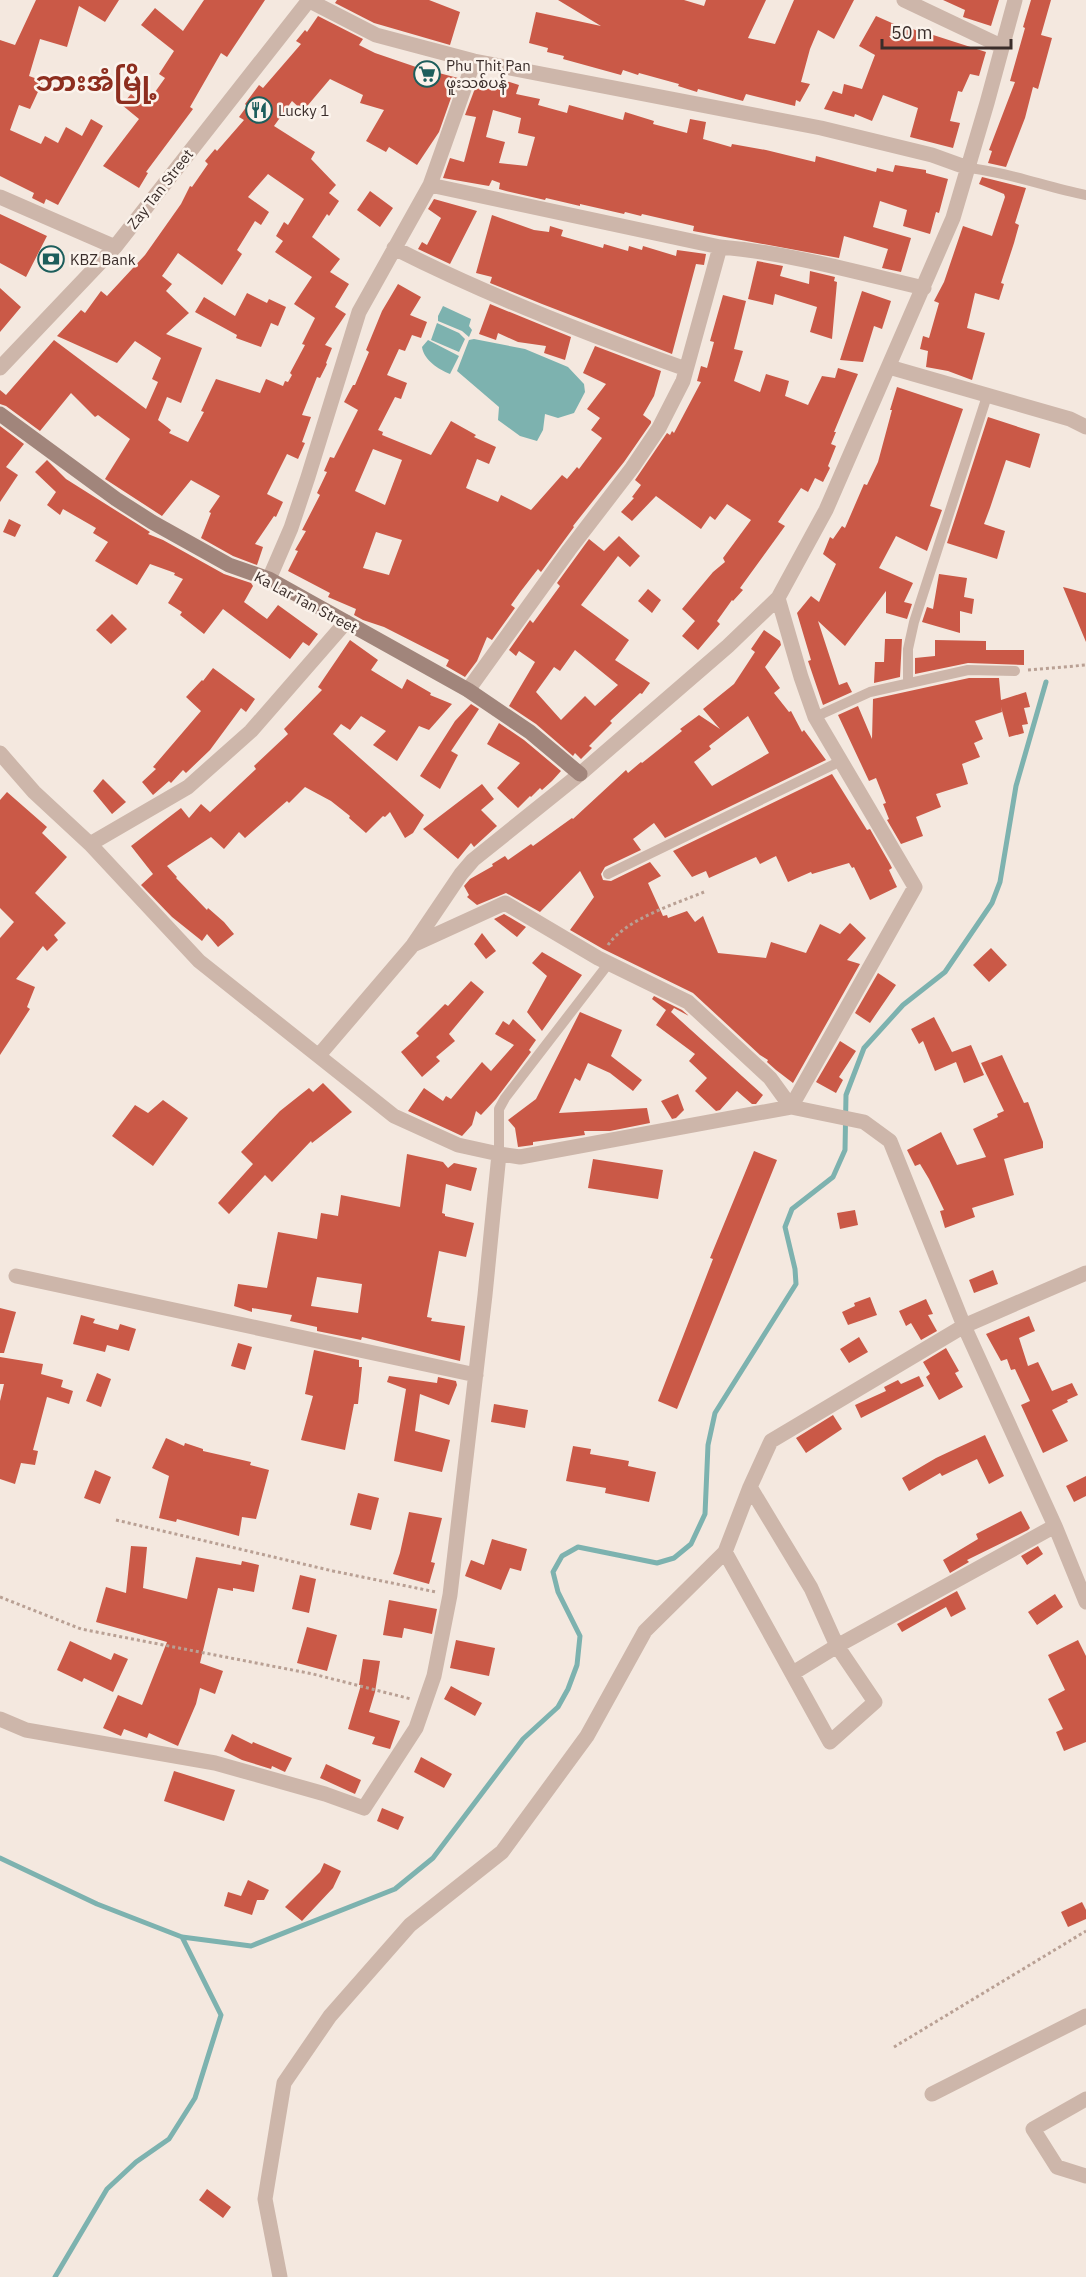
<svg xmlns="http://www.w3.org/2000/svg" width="1086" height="2277" viewBox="0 0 1086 2277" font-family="'IBM Plex Sans','Noto Sans Myanmar',sans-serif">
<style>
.water{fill:#7db2af}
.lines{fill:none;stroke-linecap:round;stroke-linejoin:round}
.stream{stroke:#7db2af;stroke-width:5}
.building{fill:#ca5947;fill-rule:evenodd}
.path{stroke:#b9a094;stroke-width:3;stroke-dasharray:3 3;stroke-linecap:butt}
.lane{stroke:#cdb6aa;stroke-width:10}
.street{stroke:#cdb6aa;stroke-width:15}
.secondary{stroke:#a1857b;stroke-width:15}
.labels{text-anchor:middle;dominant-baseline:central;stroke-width:5;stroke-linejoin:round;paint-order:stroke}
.poi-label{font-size:15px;fill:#3a2d2a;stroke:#fbf3ec;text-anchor:start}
.street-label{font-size:15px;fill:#3a2d2a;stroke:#fbf3ec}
.town-label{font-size:27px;font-weight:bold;fill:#8d2e1f;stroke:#fbf3ec}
</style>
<rect width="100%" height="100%" fill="#f4e8df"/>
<path class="water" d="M443,306L471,319L469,326L472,330L469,337L462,331L438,321V316Z
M437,323L459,333L465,339L459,352L431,340Z
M474,339L525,349L568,367L584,384L585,392L574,413L558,418L545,414L543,430L537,441L520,436L498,420L499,407L457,371L469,340Z
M428,340L459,356L450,374C438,369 424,360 422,347Z"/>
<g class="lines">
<path class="stream" d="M0,1858L97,1904L182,1937L251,1946L395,1889L433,1858L523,1739L558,1707L568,1689L577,1665L580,1636L558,1592L553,1572L562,1556L578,1547L657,1563L674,1558L691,1544L705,1514L708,1445L715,1413L796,1284L795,1269L785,1227L792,1209L833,1177L845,1150L846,1095L864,1048L903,1005L945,972L992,903L1000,882L1016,786L1046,682
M55,2277L107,2189L136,2162L169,2139L195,2098L221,2015L182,1937"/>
</g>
<path class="building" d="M36,0H119L105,22L79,6L67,47L40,39L29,76L43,81L30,109L19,105L10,130L41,144L45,136L58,143L66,127L82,136L91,119L103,126L58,205L46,199L44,204L32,198L34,193L0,176V40L15,45Z
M204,0H265L227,57L221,53L190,107L193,109L146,172L148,173L139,188L103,166L139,119L122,105L131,94L145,106L165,78L159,74L174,51L141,25L155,8L183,31Z
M337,0H429L460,12L450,45L374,23L335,3Z
M558,0H684L704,6L706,0H766L748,38L775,44L794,0H854L834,39L818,30L810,49L801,82L810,84L800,102L796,100L795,106L746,94L743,101L698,89L697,92L678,86L679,84L639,73L638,75L623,70L621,75L563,59L564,56L547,52L548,48L529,43L536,12L601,26Z
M943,0H999L991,26L963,17L965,10Z
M1031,0H1051L1041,35L1052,38L1038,89L1033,87L1025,118L1006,167L988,163L992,151L989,150L1015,82L1010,81L1025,28L1023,27Z
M318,16L363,39L359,45L375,53L416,67L458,78L439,132L417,165L389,147L386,152L366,141L384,110L360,103L363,95L330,79L303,111L292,101L274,126L315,152L311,159L336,185L329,193L339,201L329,216L327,214L312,237L340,259L330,272L349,284L335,307L346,314L325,345L332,348L326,363L327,364L320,378L317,377L302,415L311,417L302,442L305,443L298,459L287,454L267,494L283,502L276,517L274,516L255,544L263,547L257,565L233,556L201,538L211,513L209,512L220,496L191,480L162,516L105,479L130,439L98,415L95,417L71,393L40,431L6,406L0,404V390L6,395L54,340L146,409L158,382L152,379L161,358L135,341L117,363L57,336L81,310L85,313L101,291L107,296L145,255L181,204L190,186L192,187L208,164L205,161L215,149L217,151L244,120L239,117L247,106L245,104L259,85L263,88L301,44L296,41L305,30L307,32ZM268,174L304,199L288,225L284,222L276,236L283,241L275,252L312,277L294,304L315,318L302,344L305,345L290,373L292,375L288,382L285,381L283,386L266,379L260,393L216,379L201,411L204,412L188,442L169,433L171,430L158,420L167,397L181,403L202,348L166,334L189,313L166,291L172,284L162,276L178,253L222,285L242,254L237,250L255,221L261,225L269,212L248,197Z
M876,16L910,31L911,28L926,35L927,33L986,52L979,76L970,74L962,92L958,91L950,121L960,123L953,148L910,137L918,108L883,95L872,121L855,114L854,117L824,109L833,91L842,94L844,84L862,89L875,55L859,46Z
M503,80L519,85L516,94L540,99L538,105L567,113L569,105L623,120L625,112L654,121L653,124L687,133L690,119L706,122L703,139L731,147L732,144L766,150L815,162L816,156L876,172L877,168L893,172L895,165L926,170V173L948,179L939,213L936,212L930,234L903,226L907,210L880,201L873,227L911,238L901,272L882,268L888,249L844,236L839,258L693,231L694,226L642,214L641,216L625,212L624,214L580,204V206L546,198L545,200L506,191L499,189L500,183L492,180L489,186L443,178L450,158L464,162L476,117L465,115L477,83L498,89ZM493,110L521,118L518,133L535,137L527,166L499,163L505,142L486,137Z
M982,177L1026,188L1015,223L1019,225L1014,243L1001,283L1004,284L999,300L975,293L967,328L985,333L972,380L948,371L926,367L928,351L920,349L923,336L929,338L939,303L934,301L944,282L963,226L992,236L1005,197L1004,194L979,184Z
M370,191L393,208L380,227L357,210Z
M434,199L477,211L450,264L418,249L422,242L427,245L441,218L428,209Z
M0,214L47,236L26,277L0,263Z
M492,215L534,230L549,232L550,226L563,230L561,236L603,248L604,244L628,251L629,246L642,250L643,246L676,256L677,250L706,254L704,265L696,264L672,354L542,304L490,283L492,277L476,273Z
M757,261L783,266L780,276L809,284L810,271L835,277L834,281L837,282L832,339L810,332L817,307L775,294L773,305L748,299Z
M398,284L421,297L410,315L427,322L421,338L412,335L405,351L399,349L387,375L407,383L401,399L395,397L378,430L383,432L382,435L431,455L451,421L476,435L474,437L496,447L489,464L477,459L466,488L498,502L501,495L531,510L562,475L567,479L577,467L579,469L602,438L591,430L600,418L587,409L606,384L583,373L595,346L661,371L654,396L643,415L651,421V423L624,462L573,526L574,527L541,572L538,569L521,591L511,605L515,608L492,640L487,637L477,661L465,677L446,666L449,660L384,627L363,620L354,615L356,609L328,597L330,593L288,571L298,551L295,550L306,531L302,530L320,495L317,493L327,472L324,471L330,457L334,458L358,410L344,402L353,385H355L369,352L366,350L382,311ZM373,449L402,460L385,505L355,491ZM376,532L402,540L389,575L363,568Z
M0,288L21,307L0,332Z
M862,291L891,301L882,329L874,326L863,362L840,360Z
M247,293L267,303L269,299L286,307L278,326L271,323L261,347L236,338L237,335L195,312L204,297L235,316Z
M723,295L746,301L734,349L743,351L734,381L760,392L766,374L789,381L785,396L808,405L822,376L835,378L838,368L858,374L834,432H836L831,444L836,446L828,466L830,468L823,482L815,478L808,492L801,488L778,522L785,526L740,588L743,590L733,601L732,600L717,621L720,624L698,650L682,636L695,621L682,609L713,572L725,562L723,558L751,520L727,504L715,520L710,516L701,529L656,496L632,521L621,512L634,498L632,497L641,485L635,480L667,433L670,435L672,431L674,433L701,382L697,381L701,366L707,368L714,342L710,341Z
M490,304L571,337L565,360L544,353L546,346L518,342L498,333L496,340L479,334Z
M897,387L963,409L930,506L942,510L927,551L896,536L879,568L913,583L904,602L912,604L907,619L886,613V591L845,646L818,621L839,685L847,682L852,692L823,705L808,661L811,660L797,613L811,596L819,602L836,564L823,554L830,537L833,539L842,526L845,528L864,484L867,485L878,462L892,410H890Z
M988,417L1040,434L1030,468L1006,460L990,508L984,524L1005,531L997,559L947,543Z
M0,426L24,444L6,467L18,475L0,502Z
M47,460L66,479L150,532L148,534L163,540L224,574L251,583L253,586L244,602L267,619L278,605L318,634L309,646L303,642L290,659L223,609L204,634L180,615L182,612L168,603L183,579L174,575L175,573L150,564L137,585L95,561L108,542L93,533L96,528L63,509L60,515L47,505L56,492L35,472Z
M9,519L21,525L15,537L3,532Z
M619,536L640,556L630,567L618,556L581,605L629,640L615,660L650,683L642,694L640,693L610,721L612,723L589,746L592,748L581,759L575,753L573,756L536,724L509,706L535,662L519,651L516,656L509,650L530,620L533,623L560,586L557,583L589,539L604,551ZM575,650L618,685L595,706L585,696L561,720L536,692L554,667L560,671Z
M939,574L967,578L964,597L974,599L972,614L960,611V633L922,622L927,607L933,609Z
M1063,587L1086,593V642Z
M648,589L661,600L652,613L638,601Z
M112,614L127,629L111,644L96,630Z
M764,630L780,641L781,645L765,667L780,688L774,693L789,712L791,711L802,732L804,730L826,760L665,838L654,823L633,839L641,850L605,867L601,874L603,880L611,881L650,862L661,876L648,883L663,916L667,915L668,918L687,911L695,922L703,916L718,953L766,958L771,942L806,953L820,924L840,934L850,923L866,938L847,960L860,964L793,1083L776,1070L767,1062L768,1060L760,1055L693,993L603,949L570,930L594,897L580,871L540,912L506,893L477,905L467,897L469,895L464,886L470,879L493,866L492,864L505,856L508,860L531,844L533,846L572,818L573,819L626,770L628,773L641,762L642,763L682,731L680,729L699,715L720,729L703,709L734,684L755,652L751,649ZM748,716L769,753L712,786L694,762L711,749L709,746Z
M885,639H902L900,677L874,683L875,662H884Z
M350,640L378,660L371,670L402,689L407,679L431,693L430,695L452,704L429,730L419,726L397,761L373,745L386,731L361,716L350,730L341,724L333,734L424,815L413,833L405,838L390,812L385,817L383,816L366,833L349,818L350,816L331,801L305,787L289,803L287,801L245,838L239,832L224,849L211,837L167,866L177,877L176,878L207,910L208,908L224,922L234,934L218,947L207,934L202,941L172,917L141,885L153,874L131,846L181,808L189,818L201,804L210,812L224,799L256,769L254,766L288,734L284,729L322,690L318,687Z
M935,640L986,641V650H1024V665L968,663L915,674V658L935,656Z
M213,668L255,699L246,712L241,708L210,750L186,773L183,770L171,783L169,781L153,795L142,782L156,769L153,767L201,711L186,697L202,680L203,681Z
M969,678H999L1001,700L1026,692L1030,707L1024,708L1028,724L1022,725L1024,733L1009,737L1001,707L1002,712L975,721L983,739L974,743L980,757L962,764L968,784L936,794L941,807L916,817L923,836L901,844L887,820L889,819L883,804L886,803L876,778L869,781L838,715L858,706L872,739L873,699Z
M471,704L479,709L451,751L458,755L440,789L420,776L455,721Z
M499,723L524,740L561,771L552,781L542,790L540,788L531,797L530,796L518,808L497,788L520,763L487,744Z
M832,774L867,830L870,829L890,864L892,868L889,870L897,887L870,900L854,867L852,868L849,863L812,874L811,872L788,882L776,856L760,864L756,857L709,878L706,871L692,877L673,851Z
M103,779L126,802L112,814L93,791Z
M482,784L494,799L481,810L497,826L474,847L471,843L458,859L423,829Z
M7,792L47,827L42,833L67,857L35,893L66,923L54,935L58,940L47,951L43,946L16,979L35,987L27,1007L30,1009L0,1055V938L14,922L0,908V800Z
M504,914L526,927L517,937L494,919Z
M482,933L496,951L486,959L474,944Z
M991,948L1007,965L989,982L973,965Z
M542,952L582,975L542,1031L527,1012L547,976L532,963Z
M878,973L896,985L870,1023L855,1013Z
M471,981L484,992L449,1034L455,1041L436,1057L440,1061L422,1077L401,1052L419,1036L416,1033L445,1004L448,1006Z
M654,996L682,1010L689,1016L674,1008L671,1012L763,1095L756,1104H752L737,1091L720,1110L716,1111L695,1091L707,1078L689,1061L695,1054L656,1025L666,1010L652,999Z
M580,1012L622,1030L611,1056L642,1080L633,1091L610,1073L588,1063L580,1081L575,1078L559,1113L647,1108L650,1123L610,1131H584L585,1135L533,1142V1145L518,1147L515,1128L508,1120L536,1099Z
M934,1017L953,1054L952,1052L971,1045L984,1075L964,1083L956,1062L935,1071L923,1041L919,1044L911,1029Z
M513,1019L536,1040L529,1050L531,1052L496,1099L481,1115L476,1111L472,1125L462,1136L408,1111L424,1088L443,1101L446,1096L451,1099L482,1062L491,1071L514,1045L495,1034L503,1021L509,1025Z
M840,1041L856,1051L839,1077L843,1080L836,1093L816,1082Z
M1002,1055L1024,1103L1028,1102L1043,1142V1148L1004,1159L1014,1195L972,1208L975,1217L945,1228L940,1211L944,1210L929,1179L920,1164L915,1166L907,1150L941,1132L957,1165L986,1157L973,1129L998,1117L997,1114L1004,1111L981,1063Z
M323,1083L352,1112L312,1143L311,1141L272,1182L265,1175L229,1214L218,1203L253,1164L241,1152L280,1111L309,1088L313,1092Z
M678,1094L684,1110L676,1118L672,1119L661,1101Z
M163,1100L188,1118L153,1166L112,1136L135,1105L148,1113Z
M754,1151L777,1160L677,1409L658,1401L713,1259L710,1258Z
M407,1154L443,1162L448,1168L454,1163L477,1168L471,1191L446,1184L442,1213L445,1214V1216L474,1223L466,1257L439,1251L427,1317L432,1318L431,1321L465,1326L460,1361L362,1337L361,1340L317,1331V1327L290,1321L292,1315L252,1308V1312L234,1306L238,1284L267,1288L278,1232L317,1239L321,1213L338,1216L341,1195L400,1207ZM317,1277L362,1284L358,1313L311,1306Z
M593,1159L663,1170L658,1199L588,1188Z
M855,1210L858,1225L840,1229L837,1213Z
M993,1270L998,1284L974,1293L969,1280Z
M870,1297L877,1315L848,1325L842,1312L855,1306L854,1303Z
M926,1299L933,1314L928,1315L937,1331L921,1340L911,1323L906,1326L899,1311Z
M0,1308L16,1312L4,1353H0Z
M81,1315L95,1319L93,1323L118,1330L120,1324L136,1329L129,1351L107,1345L105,1352L73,1344Z
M1029,1316L1035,1331L1019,1338L1028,1366L1038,1362L1052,1391L1072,1383L1078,1395L1067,1400L1068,1402L1052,1410L1068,1441L1043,1453L1021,1405L1030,1401L1015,1369L1011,1370L1007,1359L1001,1361L986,1334Z
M859,1337L868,1352L849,1363L840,1349Z
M238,1343L252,1347L245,1370L231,1366Z
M946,1348L959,1371L955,1373L963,1387L939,1400L926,1377L930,1374L923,1362Z
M314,1350L359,1360V1367H362L358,1404H354L345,1450L301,1440L313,1396L305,1394Z
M0,1357L43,1364L41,1374L63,1380L61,1387L73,1391L69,1404L47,1397L33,1450L38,1451L35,1465L21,1463L15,1484L0,1479V1401L4,1384H0Z
M97,1373L111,1379L101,1407L86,1401Z
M389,1376L437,1383L438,1377L456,1381L457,1385L449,1405L420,1394L415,1431L450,1440L442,1472L394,1461L406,1389L387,1382Z
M919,1376L924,1386L861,1418L855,1405L886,1391L884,1387L898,1380L901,1384Z
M494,1404L528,1410L525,1428L491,1422Z
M833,1415L842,1429L806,1453L796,1438Z
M985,1435L1004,1476L989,1484L977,1459L942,1476L940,1473L909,1491L902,1478L936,1458Z
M166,1438L184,1446L185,1443L203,1449V1451L251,1462L250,1465L269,1470L256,1519L242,1517L239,1536L177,1519L176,1522L159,1518L169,1476L152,1468Z
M573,1446L591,1449L590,1454L629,1461L628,1466L656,1472L649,1502L605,1493L606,1488L566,1481Z
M95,1470L111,1477L100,1504L84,1498Z
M1086,1476V1496L1074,1502L1066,1486Z
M358,1493L379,1498L371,1530L350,1525Z
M1021,1511L1030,1528L1028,1530L967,1560L969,1562L950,1573L943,1560L978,1539L976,1534Z
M409,1512L442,1518L431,1562L435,1563L429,1584L393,1574L400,1553Z
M492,1539L527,1549L521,1571L510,1568L501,1590L465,1576L471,1560L484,1565Z
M131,1546L147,1547L143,1588L187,1599L196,1557L241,1565L242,1561L259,1565L254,1592L233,1588V1591L218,1588L200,1663L223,1671L215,1694L200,1688L196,1704L178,1746L149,1733L147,1738L124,1729L121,1736L103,1728L118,1695L142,1705L167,1642L96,1622L106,1587L126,1593Z
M1038,1546L1043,1554L1027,1565L1021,1556Z
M300,1575L316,1579L309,1613L292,1609Z
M957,1591L966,1609L951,1617L946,1607L902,1632L897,1624Z
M1055,1594L1063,1607L1037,1625L1028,1612Z
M389,1600L437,1609L432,1634L404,1628L402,1638L383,1635Z
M307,1627L337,1635L327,1671L297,1663Z
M456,1640L495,1648L489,1676L450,1668Z
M1078,1640L1086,1656V1742L1064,1751L1056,1732L1063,1729L1048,1699L1065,1690L1048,1655Z
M70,1641L111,1660L114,1653L128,1659L113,1692L84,1678L82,1682L57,1670Z
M363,1659L380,1661L375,1692L369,1712L400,1721L390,1749L372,1744L375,1737L348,1729L361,1685H359Z
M451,1686L482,1703L475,1716L444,1699Z
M232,1734L252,1744L253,1742L292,1758L285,1772L272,1766L271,1769L242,1760L224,1751Z
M421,1757L452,1774L444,1788L414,1772Z
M326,1764L361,1780L355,1794L320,1778Z
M174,1771L235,1790L224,1821L164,1801Z
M382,1808L404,1817L398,1830L377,1821Z
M324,1863L341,1871L333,1888L302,1921L285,1907L320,1872Z
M248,1880L269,1890L264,1900H257L252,1915L224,1906L228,1892L241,1896Z
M1082,1902L1086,1910V1919L1068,1927L1061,1912Z
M207,2189L231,2207L223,2218L199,2200Z"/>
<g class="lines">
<path class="path" d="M1028,670L1086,665
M608,945C626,919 675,904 704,892
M116,1520L333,1571L436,1592
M0,1597L81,1629L313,1674L411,1699
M894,2047L1086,1931"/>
<path class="lane" d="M968,168C1008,172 1046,187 1086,195
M908,683V649L914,622L987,396
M815,717L870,692L968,670L1015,671
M608,874L841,761
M499,1154V1109L505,1098L609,963"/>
<path class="street" d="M308,0L376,35L474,61L821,128L932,155L968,168
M904,0L1001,46
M430,185L474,61
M0,197L115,247
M394,248C489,296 586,334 686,369
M889,367L1070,419L1086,427
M0,368L115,247L309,0
M269,579L291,528L308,477L359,312L430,185L720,247C789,253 856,272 924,288
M468,690L569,550L632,468L659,428L683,381L720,247
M0,753L34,792L90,844L199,961L394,1116L458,1145L499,1154L520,1157L791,1107L915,887L815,717L801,677L778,598
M90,844L188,787L251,731L346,622
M413,945L505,903L598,958L688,1002L770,1078L791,1107L864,1122L890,1141L964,1326L1055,1526L1086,1602
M320,1054L413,945L461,874L473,860L580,774L728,646L778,598L826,510L953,218L987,103L1015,0
M16,1276L476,1375
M725,1552L830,1742L875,1702L837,1646L811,1588L750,1487
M793,1673L837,1646L1055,1526
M0,1719L26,1730L215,1763L325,1794L364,1808L416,1728L434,1676L450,1595L485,1295L499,1154
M932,2094L1086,2016
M1086,2099L1033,2129L1057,2167L1086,2176
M280,2277L265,2199L284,2083L330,2016L410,1925L502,1852L587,1736L645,1631L725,1552L750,1487L771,1441L964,1326L1086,1273"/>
<path class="secondary" d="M0,414L116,499L152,522L229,565L269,579L468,690L530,732L580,774"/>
</g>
<defs>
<g id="supermarket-ring" transform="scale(1.35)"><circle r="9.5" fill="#fbf3ec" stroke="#1d5e5c" stroke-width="1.5"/><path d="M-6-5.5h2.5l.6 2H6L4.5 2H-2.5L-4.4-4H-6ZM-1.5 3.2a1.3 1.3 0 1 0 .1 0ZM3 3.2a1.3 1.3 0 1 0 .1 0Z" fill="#1d5e5c"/></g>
<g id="restaurant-ring" transform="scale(1.35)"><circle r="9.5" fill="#fbf3ec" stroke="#1d5e5c" stroke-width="1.5"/><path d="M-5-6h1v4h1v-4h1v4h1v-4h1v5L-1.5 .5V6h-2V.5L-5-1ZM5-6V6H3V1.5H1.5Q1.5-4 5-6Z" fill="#1d5e5c"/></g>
<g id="bank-ring" transform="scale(1.35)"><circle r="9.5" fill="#fbf3ec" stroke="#1d5e5c" stroke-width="1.5"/><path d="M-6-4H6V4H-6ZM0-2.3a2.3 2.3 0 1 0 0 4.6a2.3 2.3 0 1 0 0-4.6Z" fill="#1d5e5c"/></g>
</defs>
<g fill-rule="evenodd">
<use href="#supermarket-ring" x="427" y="74"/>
<use href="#restaurant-ring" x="259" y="110"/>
<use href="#bank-ring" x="51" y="259"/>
</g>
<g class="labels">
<g class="poi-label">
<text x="446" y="65">Phu Thit Pan<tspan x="446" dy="17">ဖူးသစ်ပန်</tspan></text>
<text x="278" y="110">Lucky 1</text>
<text x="70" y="259">KBZ Bank</text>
</g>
<g class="street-label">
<text transform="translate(160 189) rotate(-52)">Zay Tan Street</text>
<text transform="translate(306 602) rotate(28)">Ka Lar Tan Street</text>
</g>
<g class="town-label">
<text x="96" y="80">ဘားအံမြို့</text>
</g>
</g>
<path d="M882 39v9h129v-9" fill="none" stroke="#3a2d2a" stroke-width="3"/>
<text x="891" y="39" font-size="18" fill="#3a2d2a" stroke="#fbf3ec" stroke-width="4.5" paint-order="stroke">50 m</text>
</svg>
